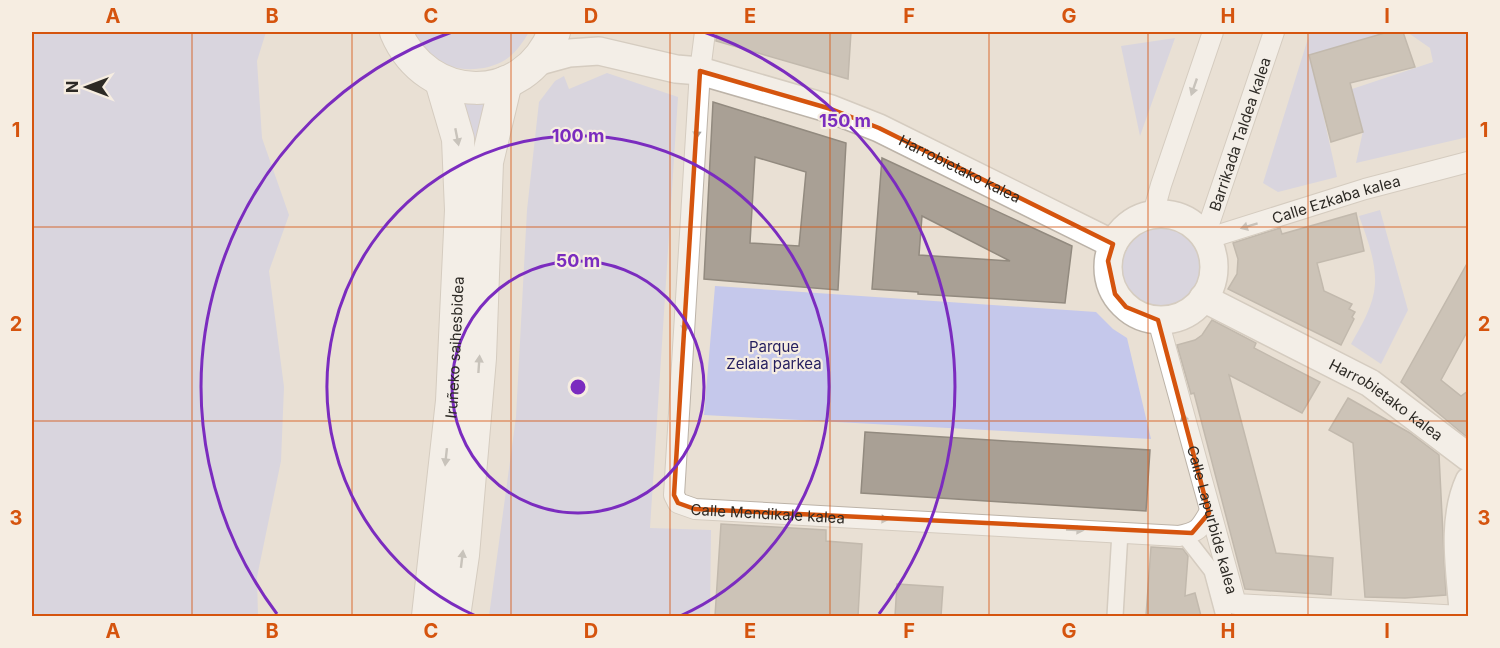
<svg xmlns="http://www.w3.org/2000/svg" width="1500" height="648" viewBox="0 0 1500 648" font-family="Inter,sans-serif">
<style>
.green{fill:#c5c8eb}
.building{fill:#a9a095;stroke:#928a7f;stroke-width:1.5;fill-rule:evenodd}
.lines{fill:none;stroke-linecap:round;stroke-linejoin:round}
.pedestrian-casing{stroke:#bcb3a8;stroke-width:18}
.minor-casing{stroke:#bcb3a8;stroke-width:22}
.tertiary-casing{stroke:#bcb3a8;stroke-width:27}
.secondary-casing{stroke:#bcb3a8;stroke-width:30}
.trunk-casing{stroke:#bcb3a8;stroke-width:34}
.pedestrian{stroke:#fff;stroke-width:15}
.minor{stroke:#fff;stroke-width:20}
.tertiary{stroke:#fff;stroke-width:24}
.secondary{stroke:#fff;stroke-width:27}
.trunk{stroke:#fff;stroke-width:32}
.oneway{fill:#a09f9d}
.marked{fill:none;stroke:#d5540e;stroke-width:4.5;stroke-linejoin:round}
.grid{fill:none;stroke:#d5540e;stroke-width:1.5;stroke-opacity:0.55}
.ring{fill:none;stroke:#7b2cbf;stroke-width:3}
.labels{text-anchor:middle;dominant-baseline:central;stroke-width:4.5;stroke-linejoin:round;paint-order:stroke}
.street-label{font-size:15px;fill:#2d2a25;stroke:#f6ede1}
.park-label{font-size:15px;fill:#241e5e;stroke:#f6ede1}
.centre{fill:#7b2cbf;stroke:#f6ede1;stroke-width:3}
.ring-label{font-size:18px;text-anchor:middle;font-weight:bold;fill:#7b2cbf;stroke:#f6ede1;stroke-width:4.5;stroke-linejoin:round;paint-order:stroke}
.neatline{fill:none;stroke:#d5540e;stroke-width:2}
.grid-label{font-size:20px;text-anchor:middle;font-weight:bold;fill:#d5540e}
</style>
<rect width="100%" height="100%" fill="#e9e0d4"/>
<path class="green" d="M32,32H266L257,61L262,138L289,215L269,271L284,387L281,461L257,577L258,616H32Z
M410,32H529C523,42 516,53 505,60C482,74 447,72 427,54C420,48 415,39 410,32Z
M1310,32H1388L1310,55L1337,177L1278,192L1263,183Z
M1407,32H1468V137L1356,163L1363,131L1352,89L1433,62L1430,48Z
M1175,38L1140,136L1121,46Z
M607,73L678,97L650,528L711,530L710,616H489L516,417L527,210L539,102L555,81L564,76L569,89Z
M485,101L473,160L462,104Z
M1380,210L1408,310L1381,364L1351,344C1361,326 1374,305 1375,284C1376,261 1367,238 1359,216Z
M1121 268a40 40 0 1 1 80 0a40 40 0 1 1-80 0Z
M715,286L1096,312L1113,329L1127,338L1151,439L704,415Z"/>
<path class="building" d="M717,32H851L848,79L716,41Z
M1388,32H1403L1415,67L1350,83L1363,132L1331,142L1309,55Z
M713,102L846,143L838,290L704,279ZM755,157L806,172L799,246L750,243Z
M882,158L1072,246L1065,303L918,294V292L872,289ZM922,216L1010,261L919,255Z
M1356,213L1364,251L1317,263L1324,291L1352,304L1349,309L1355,312L1352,317L1354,319L1341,345L1228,289L1237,274L1238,259L1233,243L1280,228L1282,234Z
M1468,262V330L1441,380L1461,396L1468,391V438L1401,382Z
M1212,320L1256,343L1254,348L1320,382L1302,413L1229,375L1276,553L1333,558L1331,595L1245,589L1194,393L1191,394L1177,345L1195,340L1202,335Z
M1348,398L1410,433L1439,455L1446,595L1405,598L1365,597L1353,443L1329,430Z
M865,432L1150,450L1146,511L861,493Z
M721,524L826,530V541L862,544L858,616H715Z
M1151,547L1183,549L1188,556L1185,596L1195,593L1201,616H1146Z
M897,584L943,587L941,616H895Z"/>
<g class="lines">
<g class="pedestrian-casing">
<path id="pedestrian" d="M1184,535L1212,571L1224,616
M1115,616L1120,532"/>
</g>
<g class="minor-casing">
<g id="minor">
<path id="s1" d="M705,32L700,71L674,495L678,503L695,509L1179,536C1198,532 1200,529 1209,513"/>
<path d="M1153,214L1161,185L1213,32"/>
<path id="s2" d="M1200,231L1210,221L1274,32"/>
<path id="s3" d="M1206,239L1365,189L1468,162"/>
<path id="s4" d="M1158,320L1236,604L1462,616"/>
</g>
</g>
<g class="tertiary-casing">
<path id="tertiary" d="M1462,616C1459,573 1449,521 1468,480"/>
</g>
<g class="secondary-casing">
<g id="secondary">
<path id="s5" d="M536,62L569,53L599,51L676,69L700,71L831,109L879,128L1113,244"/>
<circle cx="1161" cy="267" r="53"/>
<path id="s6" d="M1203,298L1370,383L1468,457"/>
</g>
</g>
<g class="trunk-casing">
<g id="trunk">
<path d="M396,32C427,105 524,108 554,32"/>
<path id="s7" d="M428,616L452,401L461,210L458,139L441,81"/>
<path d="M454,616L463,555L480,358L487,162L506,82"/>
</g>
</g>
<use href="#pedestrian" class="pedestrian"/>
<use href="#minor" class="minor"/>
<use href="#tertiary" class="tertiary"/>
<use href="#secondary" class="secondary"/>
<use href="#trunk" class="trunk"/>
</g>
<defs><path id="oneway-solid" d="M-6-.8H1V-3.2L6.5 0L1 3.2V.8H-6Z" transform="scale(1.5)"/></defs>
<g class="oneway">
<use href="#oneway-solid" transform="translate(1194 87) rotate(109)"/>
<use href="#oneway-solid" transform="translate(697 130) rotate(94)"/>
<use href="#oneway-solid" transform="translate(457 137) rotate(79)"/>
<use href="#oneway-solid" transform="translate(1249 226) rotate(163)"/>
<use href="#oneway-solid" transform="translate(685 324) rotate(93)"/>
<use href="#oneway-solid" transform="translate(479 364) rotate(-86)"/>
<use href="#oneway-solid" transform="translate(1185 422) rotate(-105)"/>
<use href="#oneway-solid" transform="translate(446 457) rotate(96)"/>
<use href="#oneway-solid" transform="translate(880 519) rotate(3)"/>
<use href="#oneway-solid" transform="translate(1075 530) rotate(3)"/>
<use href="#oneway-solid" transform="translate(462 559) rotate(-83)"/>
</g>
<path d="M0 0H1500V648H0ZM700,71L831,109L879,128L1113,244L1108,261L1115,294L1126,307L1158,320L1209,513L1192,533L695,509L678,503L674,495Z" fill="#e9e0d4" fill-opacity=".55" fill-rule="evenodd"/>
<path class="marked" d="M700,71L831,109L879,128L1113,244L1108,261L1115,294L1126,307L1158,320L1209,513L1192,533L695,509L678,503L674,495Z"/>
<path class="grid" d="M192,32V616M352,32V616M511,32V616M670,32V616M830,32V616M989,32V616M1148,32V616M1308,32V616M32,227H1468M32,421H1468"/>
<g class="ring">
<circle cx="578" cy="387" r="126"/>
<path d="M476 616A251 251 0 1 1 680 616"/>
<path d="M277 614A377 377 0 0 1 452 32M704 32A377 377 0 0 1 879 614"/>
</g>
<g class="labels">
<g class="street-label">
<text stroke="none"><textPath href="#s2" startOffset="106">Barrikada Taldea kalea</textPath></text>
<text stroke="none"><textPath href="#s5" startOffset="446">Harrobietako kalea</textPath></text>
<text stroke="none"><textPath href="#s3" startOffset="136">Calle Ezkaba kalea</textPath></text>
<text stroke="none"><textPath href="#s7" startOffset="270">Iruñeko saihesbidea</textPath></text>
<text stroke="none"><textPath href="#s6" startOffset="210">Harrobietako kalea</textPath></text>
<text stroke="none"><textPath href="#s1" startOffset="564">Calle Mendikale kalea</textPath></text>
<text stroke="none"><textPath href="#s4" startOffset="207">Calle Lapurbide kalea</textPath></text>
</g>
<g class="park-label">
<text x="774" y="346">Parque<tspan x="774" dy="17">Zelaia parkea</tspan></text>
</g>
</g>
<circle cx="578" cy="387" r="9" class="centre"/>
<g class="ring-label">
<text x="845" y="127">150 m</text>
<text x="578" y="142">100 m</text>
<text x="578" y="267">50 m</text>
</g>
<rect width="1500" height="648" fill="none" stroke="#f6ede1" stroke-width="66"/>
<g transform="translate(87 87) rotate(270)" stroke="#f6ede1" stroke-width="4.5" paint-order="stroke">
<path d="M0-4.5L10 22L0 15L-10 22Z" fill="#2d2a25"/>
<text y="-9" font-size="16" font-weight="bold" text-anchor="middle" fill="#2d2a25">N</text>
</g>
<rect x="33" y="33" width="1434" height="582" class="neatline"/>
<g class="grid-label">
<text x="113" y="23">A</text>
<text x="272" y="23">B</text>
<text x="431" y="23">C</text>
<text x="591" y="23">D</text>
<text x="750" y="23">E</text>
<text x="909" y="23">F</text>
<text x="1069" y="23">G</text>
<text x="1228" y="23">H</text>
<text x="1387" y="23">I</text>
<text x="16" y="137">1</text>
<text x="1484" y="137">1</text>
<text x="16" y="331">2</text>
<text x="1484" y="331">2</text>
<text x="16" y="525">3</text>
<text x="1484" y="525">3</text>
<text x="113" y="638">A</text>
<text x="272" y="638">B</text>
<text x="431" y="638">C</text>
<text x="591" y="638">D</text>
<text x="750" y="638">E</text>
<text x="909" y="638">F</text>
<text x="1069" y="638">G</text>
<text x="1228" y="638">H</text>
<text x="1387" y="638">I</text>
</g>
</svg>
